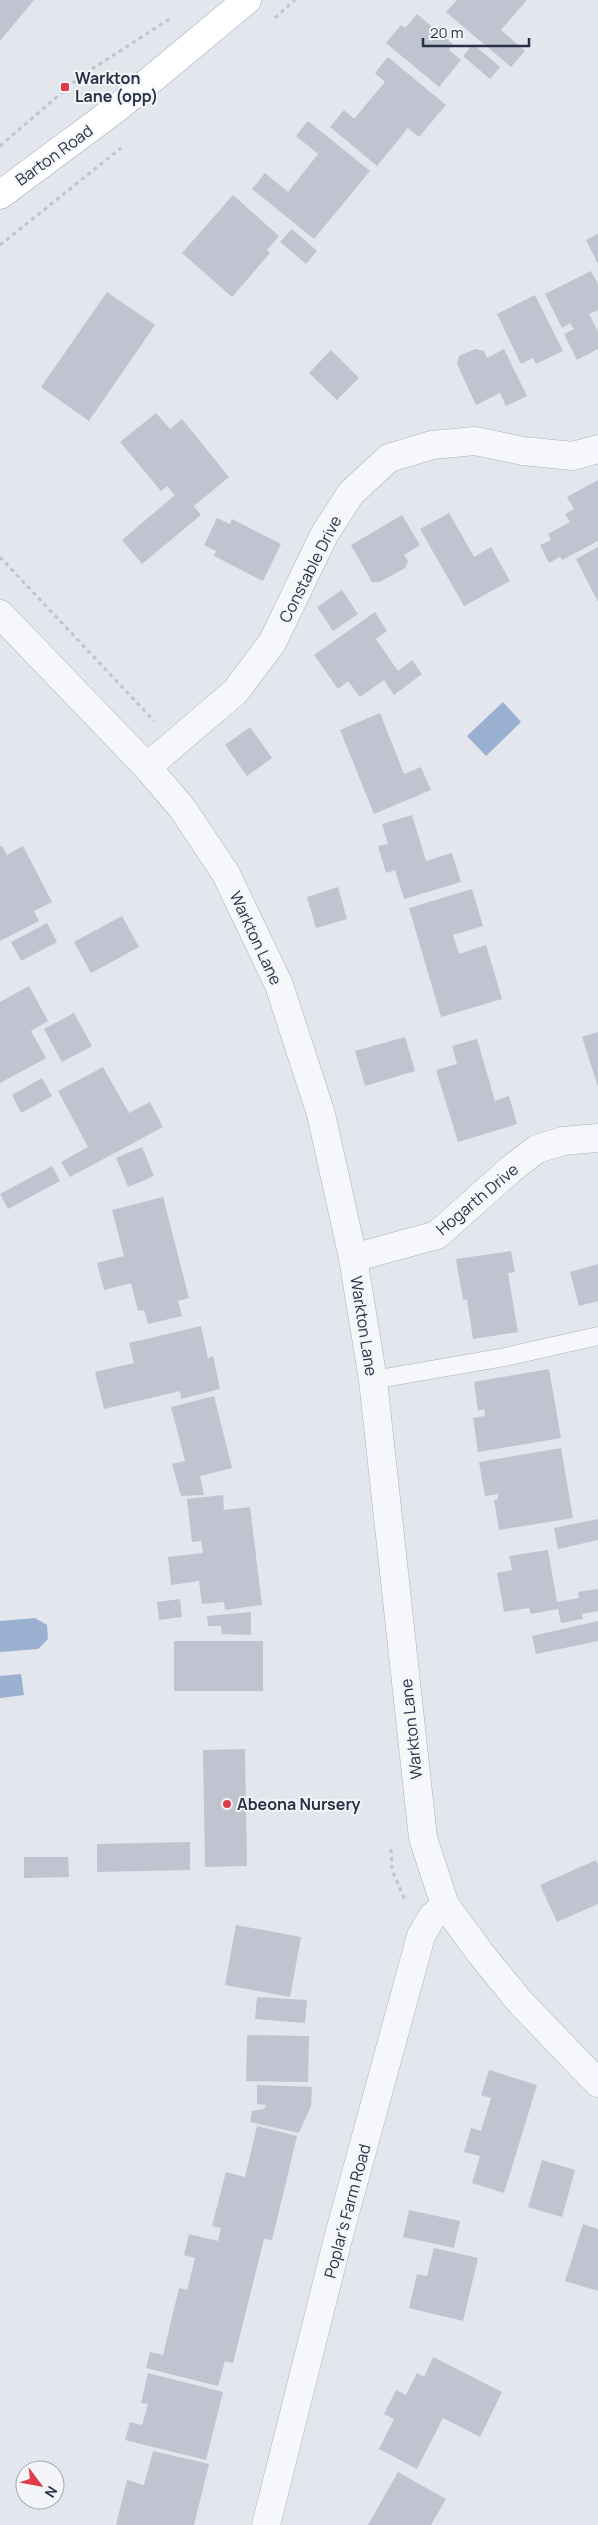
<svg xmlns="http://www.w3.org/2000/svg" width="598" height="2525" viewBox="0 0 598 2525" font-family="Manrope,sans-serif">
<style>
.water{fill:#9ab0d0}
.building{fill:#bfc4d0}
.lines{fill:none;stroke-linecap:round;stroke-linejoin:round}
.service-casing{stroke:#abb0ba;stroke-width:19}
.minor-casing{stroke:#abb0ba;stroke-width:29}
.tertiary-casing{stroke:#abb0ba;stroke-width:29}
.primary-casing{stroke:#a0a9b9;stroke-width:29}
.path{stroke:#c0c4cb;stroke-width:3;stroke-dasharray:4 4;stroke-linecap:butt}
.service{stroke:#f6f7fa;stroke-width:18}
.minor{stroke:#f6f7fa;stroke-width:28}
.tertiary{stroke:#f6f7fa;stroke-width:28}
.primary{stroke:#fff;stroke-width:28}
.poi-dot{fill:#dd3c48;stroke:#f3f5f9;stroke-width:2}
.labels{text-anchor:middle;dominant-baseline:central;stroke-width:4;stroke-linejoin:round;paint-order:stroke}
.poi-label{font-size:16px;font-weight:bold;fill:#283147;stroke:#f3f5f9;text-anchor:start}
.street-label{font-size:16px;fill:#283147;stroke:#f3f5f9}
</style>
<rect width="100%" height="100%" fill="#e3e6ec"/>
<path class="water" d="M503,702L521,722L486,756L467,736Z
M35,1618L47,1625L48,1639L38,1649L0,1652V1621Z
M21,1674L24,1695L0,1698V1676Z"/>
<path class="building" d="M0,0H34L0,41Z
M457,0H527L501,30L525,51L511,67L446,12Z
M417,14L453,44L449,50L461,60L439,87L386,43L401,25L405,28Z
M473,44L500,67L490,79L463,56Z
M388,57L446,105L419,137L408,128L377,166L330,127L344,110L354,119L385,82L375,73Z
M308,121L370,171L314,239L252,189L265,173L288,192L318,154L296,136Z
M233,195L279,236L267,250L270,253L232,297L182,253Z
M292,229L317,251L306,264L280,242Z
M598,234V264L586,240Z
M591,271L598,284V310L589,314L598,332V349L577,360L564,334L574,329L570,323L562,328L545,294Z
M107,292L155,325L89,421L41,387Z
M535,295L563,351L536,364L533,358L521,364L497,314Z
M475,349L484,351L487,358L504,349L527,396L506,406L500,393L476,405L457,364L459,356Z
M331,350L359,378L337,400L309,373Z
M156,413L170,429L182,419L229,477L194,506L201,515L142,564L122,540L175,495L167,486L161,491L120,442Z
M598,480V541L562,560L560,557L549,563L540,545L551,540L548,534L570,522L565,514L574,509L567,497Z
M449,513L474,557L491,547L510,581L464,606L420,529Z
M402,515L420,545L404,555L408,561L405,568L380,582H372L351,545Z
M217,518L230,524L232,519L281,544L263,581L214,556L216,551L204,545Z
M598,547V602L576,559Z
M342,590L358,614L333,631L317,607Z
M375,612L387,631L376,639L398,671L412,660L422,674L394,695L384,680L360,697L348,681L338,689L314,655Z
M380,713L404,774L421,767L431,790L374,814L340,730Z
M250,727L272,758L247,776L225,745Z
M412,815L426,861L452,853L461,882L404,899L395,870L386,873L378,846L388,844L382,824Z
M2,846L7,855L23,846L52,902L34,911L39,921L0,941V847Z
M338,887L347,919L316,928L307,897Z
M472,889L483,926L453,935L459,954L486,945L502,999L441,1017L409,908Z
M122,916L139,947L91,973L74,942Z
M47,923L57,942L21,961L11,942Z
M29,986L48,1021L31,1031L46,1058L0,1083V1002Z
M74,1013L92,1046L62,1062L44,1029Z
M598,1032V1087L582,1037Z
M405,1037L415,1071L365,1086L355,1051Z
M477,1039L495,1101L509,1096L517,1124L458,1142L436,1070L457,1064L452,1046Z
M103,1067L129,1113L150,1102L163,1127L70,1177L61,1162L88,1147L58,1091Z
M42,1078L52,1096L21,1113L12,1095Z
M142,1147L154,1176L128,1187L116,1158Z
M52,1166L60,1181L8,1209L0,1194Z
M163,1197L189,1298L178,1301L182,1316L148,1324L144,1310L138,1311L131,1283L104,1290L97,1263L124,1256L112,1210Z
M511,1251L515,1272L508,1273L518,1332L473,1339L467,1299L463,1300L456,1259Z
M598,1264V1301L579,1306L570,1272Z
M201,1326L208,1358L213,1356L220,1389L181,1399L180,1391L104,1409L95,1372L134,1363L129,1343Z
M549,1369L561,1438L478,1452L473,1418L485,1416L484,1409L478,1411L474,1382Z
M214,1396L232,1468L200,1476L204,1495L181,1496L172,1464L185,1461L171,1407Z
M561,1448L573,1518L499,1530L494,1500L498,1499V1494L485,1496L479,1462Z
M223,1495L224,1510L250,1507L262,1605L225,1610L224,1602L202,1604L199,1581L171,1585L168,1557L203,1553L201,1541L192,1542L187,1499Z
M598,1519V1540L558,1549L554,1528Z
M548,1550L557,1602L579,1598L578,1592L598,1589V1611L582,1614L583,1619L561,1623L558,1609L531,1614L529,1608L504,1612L497,1573L512,1570L509,1556Z
M180,1599L182,1617L159,1620L157,1602Z
M251,1612V1635L222,1634L221,1626H208L207,1616Z
M598,1621V1641L536,1654L532,1636Z
M174,1641H263V1691H174Z
M245,1749L247,1866L205,1867L203,1750Z
M190,1842V1870L97,1872V1844Z
M24,1857H68L69,1877L24,1878Z
M596,1860L598,1865V1904L557,1922L540,1885Z
M236,1925L301,1937L290,1997L225,1985Z
M257,1997L307,2000L305,2023L255,2019Z
M247,2035L309,2036L308,2082L246,2081Z
M489,2070L537,2085L504,2193L472,2183L480,2156L464,2152L471,2128L481,2131L491,2098L481,2095Z
M257,2085L312,2087L311,2106L299,2133L250,2122L252,2111L264,2109L266,2105L257,2104Z
M257,2126L297,2136L272,2240L264,2239L233,2363L225,2361L218,2386L146,2368L150,2352L163,2355L179,2288L187,2290L195,2258L184,2255L189,2234L218,2241L221,2228L212,2226L226,2172L245,2177Z
M542,2160L575,2170L562,2217L528,2207Z
M409,2210L460,2221L454,2248L403,2237Z
M583,2224L598,2229V2291L565,2281Z
M434,2248L478,2258L463,2321L409,2308L417,2274L427,2276Z
M433,2357L502,2392L480,2437L443,2418L417,2469L379,2449L394,2419L384,2414L396,2390L406,2395L417,2373L424,2377Z
M148,2373L223,2392L206,2460L125,2440L130,2422L142,2425L148,2404L141,2403Z
M153,2451L209,2464L194,2525H116L127,2480L144,2485Z
M398,2472L446,2499L431,2525H368Z"/>
<g class="lines">
<g class="service-casing">
<path id="service" d="M373,1380L505,1357L598,1336"/>
</g>
<g class="minor-casing">
<path id="minor" d="M147,767L235,692L272,643L324,535L351,493L389,458L432,445L475,441L523,451L573,456L598,449
M353,1258L437,1235L511,1169L537,1149L563,1141L598,1138
M266,2525L339,2235L421,1936L432,1917L445,1905"/>
</g>
<g class="tertiary-casing">
<path id="tertiary" d="M0,614L147,767L182,808L226,874L279,985L321,1114L353,1258L373,1380L423,1838L445,1905L481,1954L521,2003L598,2083"/>
</g>
<g class="primary-casing">
<path id="primary" d="M0,195L117,108L247,0"/>
</g>
<path class="path" d="M275,18L295,0
M0,146L81,76L171,18
M0,245L121,148
M0,557L154,721
M391,1849L392,1870L405,1900"/>
<use href="#service" class="service"/>
<use href="#minor" class="minor"/>
<use href="#tertiary" class="tertiary"/>
<use href="#primary" class="primary"/>
</g>
<g class="poi-dot">
<rect x="60" y="82" width="10" height="10" rx="2.5"/>
<circle cx="227" cy="1804" r="5"/>
</g>
<g class="labels">
<g class="poi-label">
<text x="75" y="78">Warkton<tspan x="75" dy="18">Lane (opp)</tspan></text>
<text x="237" y="1804">Abeona Nursery</text>
</g>
<g class="street-label">
<text transform="translate(54 155) rotate(-36)">Barton Road</text>
<text transform="translate(310 569) rotate(-63)">Constable Drive</text>
<text transform="translate(256 938) rotate(65)">Warkton Lane</text>
<text transform="translate(477 1199) rotate(-40)">Hogarth Drive</text>
<text transform="translate(364 1326) rotate(81)">Warkton Lane</text>
<text transform="translate(411 1729) rotate(-96)">Warkton Lane</text>
<text transform="translate(347 2211) rotate(-75)">Poplar's Farm Road</text>
</g>
</g>
<g transform="translate(40 2485) rotate(122)"><circle r="24" fill="#f3f5f9" stroke="#a2a7b2"/>
<path d="M0-4L9 19L0 12L-9 19Z" fill="#dd3c48"/>
<text y="-8" font-size="14" font-weight="bold" text-anchor="middle" fill="#283147">N</text>
</g>
<path d="M423 38v8h106v-8" fill="none" stroke="#283147" stroke-width="2.5"/>
<text x="430" y="38" font-size="15" fill="#283147" stroke="#f3f5f9" stroke-width="4" paint-order="stroke">20 m</text>
</svg>
